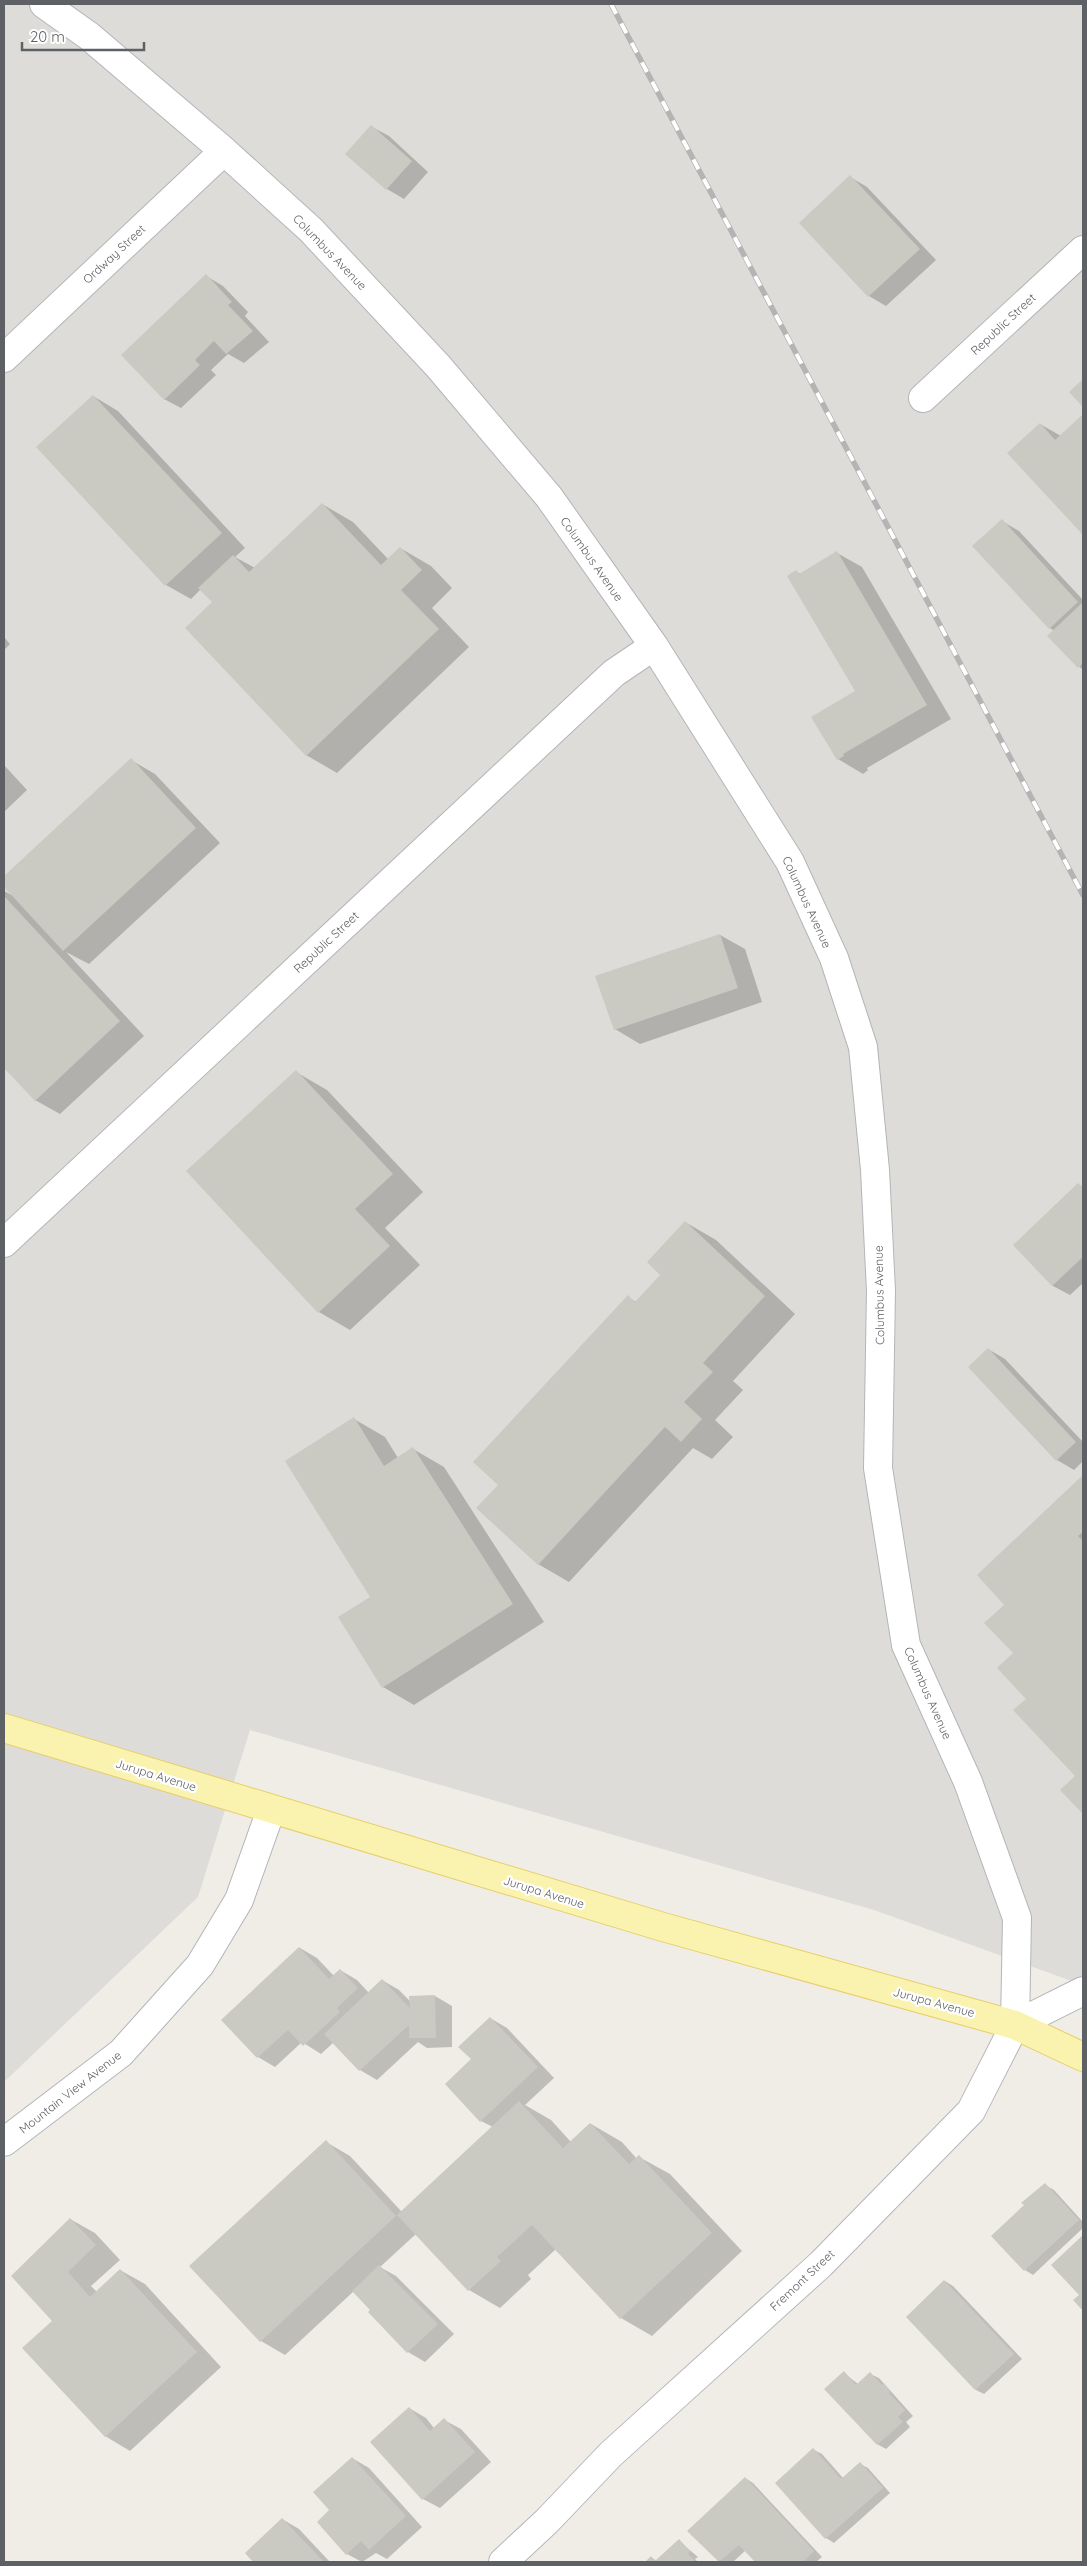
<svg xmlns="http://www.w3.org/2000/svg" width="1087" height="2566" viewBox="0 0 1087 2566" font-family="Quicksand,sans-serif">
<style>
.industrial{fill:#dedcd8}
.shadow{fill:#0003}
.building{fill:#cac9c2}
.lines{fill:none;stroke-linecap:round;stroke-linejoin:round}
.street-casing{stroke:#b3b5ba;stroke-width:30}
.secondary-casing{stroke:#b4b7bc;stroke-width:30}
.primary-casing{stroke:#e9cd65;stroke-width:30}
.street{stroke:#fff;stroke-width:28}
.secondary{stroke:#fff;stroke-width:28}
.primary{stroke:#faf3b0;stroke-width:28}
.rail-casing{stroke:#b4b4b5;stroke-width:5.5}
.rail{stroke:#fff;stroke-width:4;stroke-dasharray:11;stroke-linecap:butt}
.labels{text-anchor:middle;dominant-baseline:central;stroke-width:4.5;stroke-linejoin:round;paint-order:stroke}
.street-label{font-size:12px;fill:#5d6065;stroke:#fff}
</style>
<rect width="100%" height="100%" fill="#efede6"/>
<path class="industrial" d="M4,4H1083V1985L874,1910L250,1730L198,1897L4,2082Z"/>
<path class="shadow" d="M372,127L389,136L428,172L404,199L387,189Z
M850,177L867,187L936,260L886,306L869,296L801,223Z
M206,276L223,286L248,312L245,316L269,342L244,363L228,354L211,370L216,375L181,408L164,399Z
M93,396L118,411L245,548L235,557L255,568L322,504L353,522L388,559L400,548L431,566L452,588L432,608L469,647L337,773L306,755L214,602L201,589L191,599L166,585Z
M1083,415V533L1009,453L1040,424L1061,436Z
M1002,521L1019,531L1083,600V670L1048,636L1054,631L1050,628Z
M837,553L862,567L951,719L867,768L868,770L863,774L838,759L857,692L796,572L801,574Z
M4,637L10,644L4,650Z
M131,760L155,774L220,843L89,964L66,952L144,1036L60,1114L35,1100L4,1066V891L14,896L4,885V878Z
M4,765L27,790L4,812Z
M720,935L745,949L762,1002L640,1044L615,1029Z
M296,1072L327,1090L423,1192L385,1228L420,1265L350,1330L319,1312Z
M1079,1185L1083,1187V1283L1070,1295L1053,1286L1014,1245Z
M685,1222L716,1240L795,1314L733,1381L743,1390L715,1420L733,1437L712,1459L693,1448L569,1582L538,1564L500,1484L628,1297L636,1302L662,1274Z
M988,1349L1005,1359L1083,1442V1461L1074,1470L1057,1460Z
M354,1419L385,1437L398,1458L413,1449L444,1467L544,1622L414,1705L383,1687Z
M1083,1476V1813L1062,1790L1076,1777L1027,1699L1014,1653L1006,1605L978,1575Z
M300,1948L317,1958L334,1976L340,1970L357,1980L369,1993L382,1980L399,1990L411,2002L435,1996L452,2006V2047L427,2048L418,2042L377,2080L360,2070L334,2042L321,2054L302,2042L275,2067L258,2057L222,2020Z
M490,2018L507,2028L554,2078L525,2105L551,2120L571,2142L591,2124L622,2142L637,2159L639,2157L670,2174L742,2251L652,2336L621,2318L556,2249L528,2275L531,2279L500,2308L469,2290L416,2234L380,2267L396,2276L454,2334L425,2362L408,2352L370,2312L372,2310L354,2291L285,2355L261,2341L326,2142L350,2156L402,2212L493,2127L481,2121L473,2059Z
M1045,2185L1054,2190L1083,2222V2228L1033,2275L1025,2270Z
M70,2219L95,2233L120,2260L91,2286L97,2292L120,2270L145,2284L221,2367L130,2451L105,2436L54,2321Z
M1083,2236V2309L1075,2300L1080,2295L1052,2265Z
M945,2281L953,2286L1022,2359L984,2394L976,2390L907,2317Z
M844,2373L858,2384L870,2374L879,2378L913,2416L906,2422L910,2427L886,2449L877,2444Z
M409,2408L426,2418L434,2428L444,2420L461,2429L491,2462L440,2508L423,2499Z
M814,2450L822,2454L843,2478L860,2464L868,2468L890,2493L834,2543L826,2538Z
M352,2458L369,2468L422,2527L387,2559L376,2553L362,2562L347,2554L331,2510Z
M745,2478L753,2483L822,2557L816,2562H757L746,2550L733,2562H721L706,2546Z
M282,2519L299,2529L330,2562H255L246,2553Z
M679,2541L698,2557L695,2559L698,2562H647L652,2558L657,2561Z"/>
<path class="building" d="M371,125L412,161L386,190L345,154Z
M850,175L920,249L868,297L799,223Z
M206,274L232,302L228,305L253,331L226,354L214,341L195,360L200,365L164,400L121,355Z
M1083,379V407L1069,392Z
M93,395L222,533L165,586L36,447Z
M1083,414V535L1007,453L1040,423L1055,440Z
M322,503L381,565L400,547L422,570L401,590L439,629L306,756L185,628L212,602L198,588L233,555L249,572Z
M1002,519L1078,602L1049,629L972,546Z
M837,551L927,705L843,754L844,756L837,760L811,717L855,691L787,576L796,570L799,574Z
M1083,602V663L1078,668L1047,636Z
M131,758L196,828L63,951L4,887V876Z
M4,896L120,1021L35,1101L4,1068Z
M720,934L738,988L614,1030L595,976Z
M296,1070L393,1174L355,1209L390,1246L318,1313L186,1171Z
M1078,1183L1083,1188V1257L1052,1286L1013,1245Z
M685,1221L765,1296L703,1363L713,1372L684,1402L702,1419L681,1442L665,1427L538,1565L476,1508L498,1485L473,1462L628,1295L635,1302L660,1275L647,1262Z
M988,1348L1076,1442L1056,1461L968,1367Z
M354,1417L384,1466L413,1447L513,1604L382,1688L338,1617L370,1597L285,1461Z
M1083,1475V1532L1078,1536L1083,1541V1814L1060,1790L1075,1776L1013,1710L1026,1699L997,1668L1013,1653L984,1623L1004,1605L977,1575Z
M299,1947L329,1979L340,1969L358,1988L337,2008L340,2012L303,2046L288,2030L257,2058L221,2020Z
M382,1979L410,2008L409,1996L435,1995L436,2038H409V2025L359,2071L324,2034Z
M490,2017L538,2067L480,2122L445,2084L471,2059L458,2047Z
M519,2101L563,2148L590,2123L629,2164L639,2155L712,2233L620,2319L532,2225L497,2257L501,2261L468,2291L397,2215Z
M326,2140L396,2216L260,2342L189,2266Z
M1045,2183L1079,2220L1024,2271L991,2236L1024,2205L1021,2203Z
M70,2218L96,2245L68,2272L90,2297L120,2269L197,2352L105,2437L22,2348L52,2321L11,2276Z
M1083,2235V2311L1073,2300L1079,2295L1051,2265Z
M379,2265L438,2324L407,2353L368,2312L370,2310L352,2291Z
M944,2280L1014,2354L975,2390L906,2317Z
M844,2371L856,2385L870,2372L882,2385L884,2383L890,2392L889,2393L905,2410L898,2417L903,2422L877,2445L824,2389Z
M409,2407L430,2431L444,2418L475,2452L422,2500L370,2442Z
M813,2448L841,2479L860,2462L883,2488L825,2539L775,2483Z
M352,2457L406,2516L369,2550L361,2541L346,2555L317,2522L329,2510L313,2492Z
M745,2477L814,2551L803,2562H755L739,2545L719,2562L687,2531Z
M282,2518L324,2562H253L245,2553Z
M679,2539L690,2551L688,2554L696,2562H645L651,2556L655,2561Z"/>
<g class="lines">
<g class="street-casing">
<path id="street" d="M44,4L89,36L224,151L311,230L438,366L549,497L654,646L790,862L834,958L863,1047L875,1170L881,1291L878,1468L906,1645L968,1782L1017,1918L1015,2025L1083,1991
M4,358L224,151
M923,398L1083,250
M4,1243L614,673L654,646
M4,2142L121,2053L200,1965L239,1900L271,1810"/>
</g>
<g class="secondary-casing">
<path id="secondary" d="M503,2562L547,2521L611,2454L821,2264L971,2111L1015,2025"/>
</g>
<g class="primary-casing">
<path id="primary" d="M4,1728L663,1927L1015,2025L1083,2057"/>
</g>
<use href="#street" class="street"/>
<use href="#secondary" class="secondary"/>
<use href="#primary" class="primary"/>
<g class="rail-casing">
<path id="rail" d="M611,4L1083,895"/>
</g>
<use href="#rail" class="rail"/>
</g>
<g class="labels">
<g class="street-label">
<text transform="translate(330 252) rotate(46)">Columbus Avenue</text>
<text transform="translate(114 254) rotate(-43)">Ordway Street</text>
<text transform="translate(1003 324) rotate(-43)">Republic Street</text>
<text transform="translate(592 559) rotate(55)">Columbus Avenue</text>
<text transform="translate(807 902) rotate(65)">Columbus Avenue</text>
<text transform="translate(326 942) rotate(-43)">Republic Street</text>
<text transform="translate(879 1295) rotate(-91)">Columbus Avenue</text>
<text transform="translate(928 1693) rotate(66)">Columbus Avenue</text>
<text transform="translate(156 1775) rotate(17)">Jurupa Avenue</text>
<text transform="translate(544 1892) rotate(17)">Jurupa Avenue</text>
<text transform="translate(934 2002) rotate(15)">Jurupa Avenue</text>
<text transform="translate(70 2092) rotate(-38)">Mountain View Avenue</text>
<text transform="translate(802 2280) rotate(-43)">Fremont Street</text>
</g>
</g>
<rect width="1087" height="2566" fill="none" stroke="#5d6065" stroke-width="10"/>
<path d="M22 42v8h122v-8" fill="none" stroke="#5d6065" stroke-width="2.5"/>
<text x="30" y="42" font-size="15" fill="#5d6065" stroke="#ffffff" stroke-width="4" paint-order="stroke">20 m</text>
</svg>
